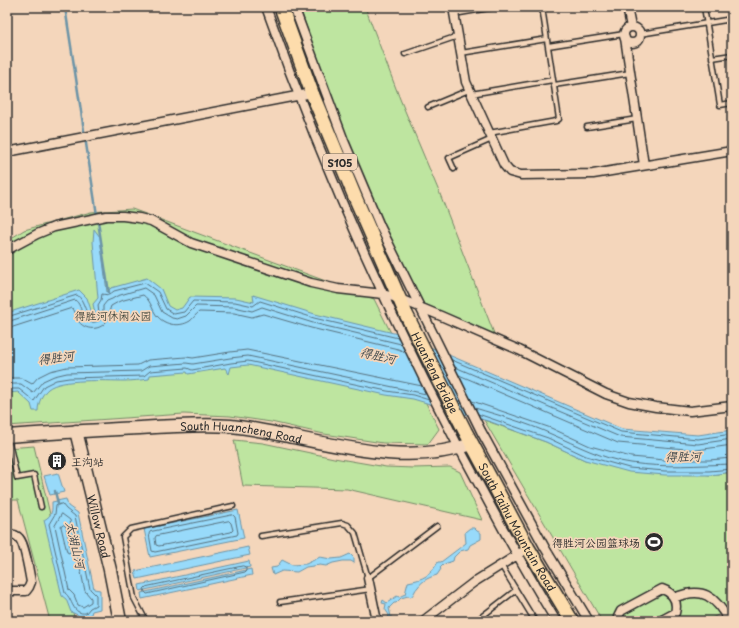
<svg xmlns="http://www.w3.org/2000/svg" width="739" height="628" viewBox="0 0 739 628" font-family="'Playpen Sans','LXGW WenKai TC',sans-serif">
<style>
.green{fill:#bee5a0;stroke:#748866}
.water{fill:#98dafa;stroke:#6c94a7}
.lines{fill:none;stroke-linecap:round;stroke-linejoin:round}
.shore{stroke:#57717e;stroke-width:1}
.stream{stroke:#6c94a7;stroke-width:2.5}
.lane-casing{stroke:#2b2b2b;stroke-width:7}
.street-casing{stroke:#2b2b2b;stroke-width:11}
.secondary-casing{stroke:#2b2b2b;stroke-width:15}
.primary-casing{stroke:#2b2b2b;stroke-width:16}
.lane{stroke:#f4d6bb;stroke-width:4}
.street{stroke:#f4d6bb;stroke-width:8}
.secondary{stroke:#f4d6bb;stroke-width:12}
.primary{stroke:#fddcac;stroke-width:13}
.labels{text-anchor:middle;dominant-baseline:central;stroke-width:3.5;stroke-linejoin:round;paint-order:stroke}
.shield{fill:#f4d6bb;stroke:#675e56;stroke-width:1}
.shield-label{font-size:10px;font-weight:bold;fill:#2b2b2b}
.park-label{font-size:11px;fill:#41473d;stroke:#f4d6bb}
.street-label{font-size:11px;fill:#2b2b2b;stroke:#f4d6bb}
.poi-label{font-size:11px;fill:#2b2b2b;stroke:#f4d6bb;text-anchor:start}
.water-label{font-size:12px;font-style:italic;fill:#3b454a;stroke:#f4d6bb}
</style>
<rect width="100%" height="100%" fill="#f4d6bb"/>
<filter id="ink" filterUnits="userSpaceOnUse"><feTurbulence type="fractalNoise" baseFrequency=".025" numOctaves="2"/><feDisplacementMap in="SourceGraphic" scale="8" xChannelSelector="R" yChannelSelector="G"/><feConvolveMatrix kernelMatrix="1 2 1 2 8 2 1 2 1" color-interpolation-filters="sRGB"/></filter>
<g filter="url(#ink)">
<path class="green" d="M300,7H365L400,99L440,194L495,336L412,298L327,90Z
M132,209L374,299L439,429L428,444L383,443L324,434L271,422L230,416L184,414L7,426V241L24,230L91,212Z
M484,420L546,442L585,460L710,475L732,472V608L706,621H602Z
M234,440L263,443L334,458L386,467L414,468L450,467L460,472L482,520L347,489L243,486Z
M34,446L75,621H50L18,500H7V448Z"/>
<path class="water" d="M94,229L100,237L107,292L111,288L147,278L161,289L168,306L175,310L182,308L190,297L236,298L254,302L253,295L315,314L402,335L622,429L698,435L732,430V472L710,475H665L629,472L585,460L546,442L491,422L413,399L386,395L248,365L231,367L229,374L225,368L188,374L187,372L150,375L149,379C141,380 132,381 124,381C106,381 61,378 48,389C42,394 38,403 38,411H33L31,404L18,392L7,393V313L79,290L87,298L92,313H95L93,304L98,298L93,242Z
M58,473L64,492L50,495L44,476Z
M66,499L68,506L78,513L94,589L100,590V609L92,611L90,617L80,618L78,615L71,612L66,599L62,596L44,520C53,515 52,511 52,502Z
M238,510L244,538L150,557L144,529Z
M470,528H474L477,531L481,533V539L470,545L468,549L460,551L454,557L453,561L444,564L440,568L441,569L437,575C430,577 423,580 418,587C414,591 415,593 411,597L408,596L401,598L396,603H394L389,608L392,621H388L389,615L385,609L386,604L382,603L383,600L387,603L397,596L399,597L405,594L408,582C424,579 430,576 438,562H441L466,543L465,532Z
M248,547L250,555L137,579L135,571Z
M350,554L354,558V563L351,561H343L333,563L326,566L320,565L306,567L297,572L282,571L273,575L271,568L277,567L282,560L292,565L306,564L320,557L331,559L341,558Z
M249,561L250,567L140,591L139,585Z
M251,569L252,575L142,599L141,593Z"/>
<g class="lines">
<path class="shore" d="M7,317L77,295C86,301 84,318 95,317L99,314L98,305L101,300L102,294L109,295L114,291L145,283L158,292L166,309L174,314L184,312L193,301L235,302L253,306L260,301L314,318L398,338
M7,322L75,300C84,306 80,325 95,322C99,321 101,320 103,317V306L107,301L112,299L117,296L144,288L154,295L162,312L172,318L177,319L186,316L196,306L234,307L252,311L262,307L313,323L401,344
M7,328L13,327L72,308C76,311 76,317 79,322C87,332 104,330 108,318C110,314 109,310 111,306L120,301L143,295C150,300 151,306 155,313C162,325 179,328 190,321C193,319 196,314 199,312L234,313L252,317L263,314L311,328L398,349L405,352
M452,360L621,432L698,439L732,434
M455,367L620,437L698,444L732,439
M459,375L618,443L697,450L732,445
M7,378H21L32,384L38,377L50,371L67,367L138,365L148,360L186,357L193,358L230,352L247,350L422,386
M7,384H21L33,393L43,381L54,376L67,373L141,371L149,366L186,363L193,364L230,358L248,356L426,394
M7,389H19L34,401L44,386L56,380L69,378L144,376L150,371L187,368L192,370L231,363L248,361L387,391L413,395L429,400
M472,401L551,428L590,446L631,457L665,460H709L732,458
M475,408C501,416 527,423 551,434C577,445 602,459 631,463C665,468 698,465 732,464
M478,414L548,438L586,456L629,468L665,471H709L732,469
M62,504L66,509L75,516L90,589L96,595V605L90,608L86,613C72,615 73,599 65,593L49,524L55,514L56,506Z
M62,514L70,520L85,591L91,598V602L83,607L78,605L74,595L69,590L55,526Z
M233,515L235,517L238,533L237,535L155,552L152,551L149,534L150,532Z
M229,521L231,523L233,530L231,532L159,546L156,545L155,538L156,536Z
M64,525L66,526L71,551L69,553L67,552L61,527Z
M243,566L246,567V571L245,572L147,594L145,592L144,589L146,587Z"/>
<path class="stream" d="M65,7L109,293
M55,491L58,504"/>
<g class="lane-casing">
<path id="lane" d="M704,7L720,105L732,103
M454,14L495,7
M640,34L732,19
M548,46L624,34
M461,53L547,39
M405,54L458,36
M712,58L732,55
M554,85L630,73
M471,94L553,80
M428,107L469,90
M587,127L637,119
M489,133L556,121L559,119L542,7
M454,169L449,158L492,139
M8,438L17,478L34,475L41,507
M261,536L342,523L348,525L355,533L368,578L437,526
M501,565L535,621
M280,602L371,589
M146,621L134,598L123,537L131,529L233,506
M476,621L516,590"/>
</g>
<g class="street-casing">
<path id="street" d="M266,7C327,179 402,346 490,505C511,544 533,583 556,621
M294,7L344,141L380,226L481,431L545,548L589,621
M453,7L466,82L504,165L510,172L521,175L593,174L732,151
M627,7L631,27
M624 35a8 8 0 1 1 16 0a8 8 0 1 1-16 0Z
M625,38L644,165
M7,152L312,93
M7,250L37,234L54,227L106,216H123L139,218L151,221L191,243L311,283L338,289L383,294L400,299L441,316L519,350L606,394L629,402L656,407L690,411L732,406
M7,534C11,534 16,534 19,538C25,544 29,572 31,582L29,587L26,591H7
M368,578L377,621
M674,598C703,586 715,596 729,621
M423,621L474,582L522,552
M619,621L618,617L621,611L662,589C674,593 678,602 675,613L660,621"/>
</g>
<g class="secondary-casing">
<g id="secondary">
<path id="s1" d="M76,431L110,570L120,621"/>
<path id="s2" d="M7,436C51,433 96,430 140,428C170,426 200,424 231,426C252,428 273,433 293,437C351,449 414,464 472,444"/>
<path d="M730,621L732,620"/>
</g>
</g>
<g class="primary-casing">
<g id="primary">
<path id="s3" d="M281,7L312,93L355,197L406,314L465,431L528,548L572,621"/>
</g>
</g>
<use href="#lane" class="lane"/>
<use href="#street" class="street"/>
<use href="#secondary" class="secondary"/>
<use href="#primary" class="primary"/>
</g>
</g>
<defs>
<g id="building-disc" transform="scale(1)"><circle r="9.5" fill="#2b2b2b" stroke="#f4d6bb"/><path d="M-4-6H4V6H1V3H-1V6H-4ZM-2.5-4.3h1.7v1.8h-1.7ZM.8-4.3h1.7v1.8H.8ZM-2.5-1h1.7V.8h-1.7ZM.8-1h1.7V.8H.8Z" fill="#fff"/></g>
<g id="stadium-disc" transform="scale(1)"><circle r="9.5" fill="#2b2b2b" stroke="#f4d6bb"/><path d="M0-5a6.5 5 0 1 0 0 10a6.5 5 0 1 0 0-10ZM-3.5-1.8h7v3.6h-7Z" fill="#fff"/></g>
</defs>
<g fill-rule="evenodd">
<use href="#building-disc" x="57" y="461"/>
<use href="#stadium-disc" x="654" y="542"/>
</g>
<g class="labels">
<rect class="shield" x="323" y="154" width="34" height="16" rx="3"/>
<g class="shield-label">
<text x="340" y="162">S105</text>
</g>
<g class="park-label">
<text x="113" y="315">得胜河休闲公园</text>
</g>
<g class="street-label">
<text stroke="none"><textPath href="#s3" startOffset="397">Huanfeng Bridge</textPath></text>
<text stroke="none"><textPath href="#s2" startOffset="235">South Huancheng Road</textPath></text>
<text stroke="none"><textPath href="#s1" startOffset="98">Willow Road</textPath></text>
<text stroke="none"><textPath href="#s3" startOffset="572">South Taihu Mountain Road</textPath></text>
</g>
<g class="poi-label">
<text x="71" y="461">王沟站</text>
<text x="640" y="542" text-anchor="end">得胜河公园篮球场</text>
</g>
<g class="water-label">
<text transform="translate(378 355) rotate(13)">得胜河</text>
<text transform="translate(56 357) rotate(-7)">得胜河</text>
<text transform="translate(683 456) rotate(-1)">得胜河</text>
<text transform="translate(76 545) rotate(77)">太湖山河</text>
</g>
</g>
<rect width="739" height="628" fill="none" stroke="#f4d6bb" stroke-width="24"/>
<rect x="12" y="12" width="715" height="604" fill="none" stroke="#2b2b2b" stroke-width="1.5" filter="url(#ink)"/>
</svg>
